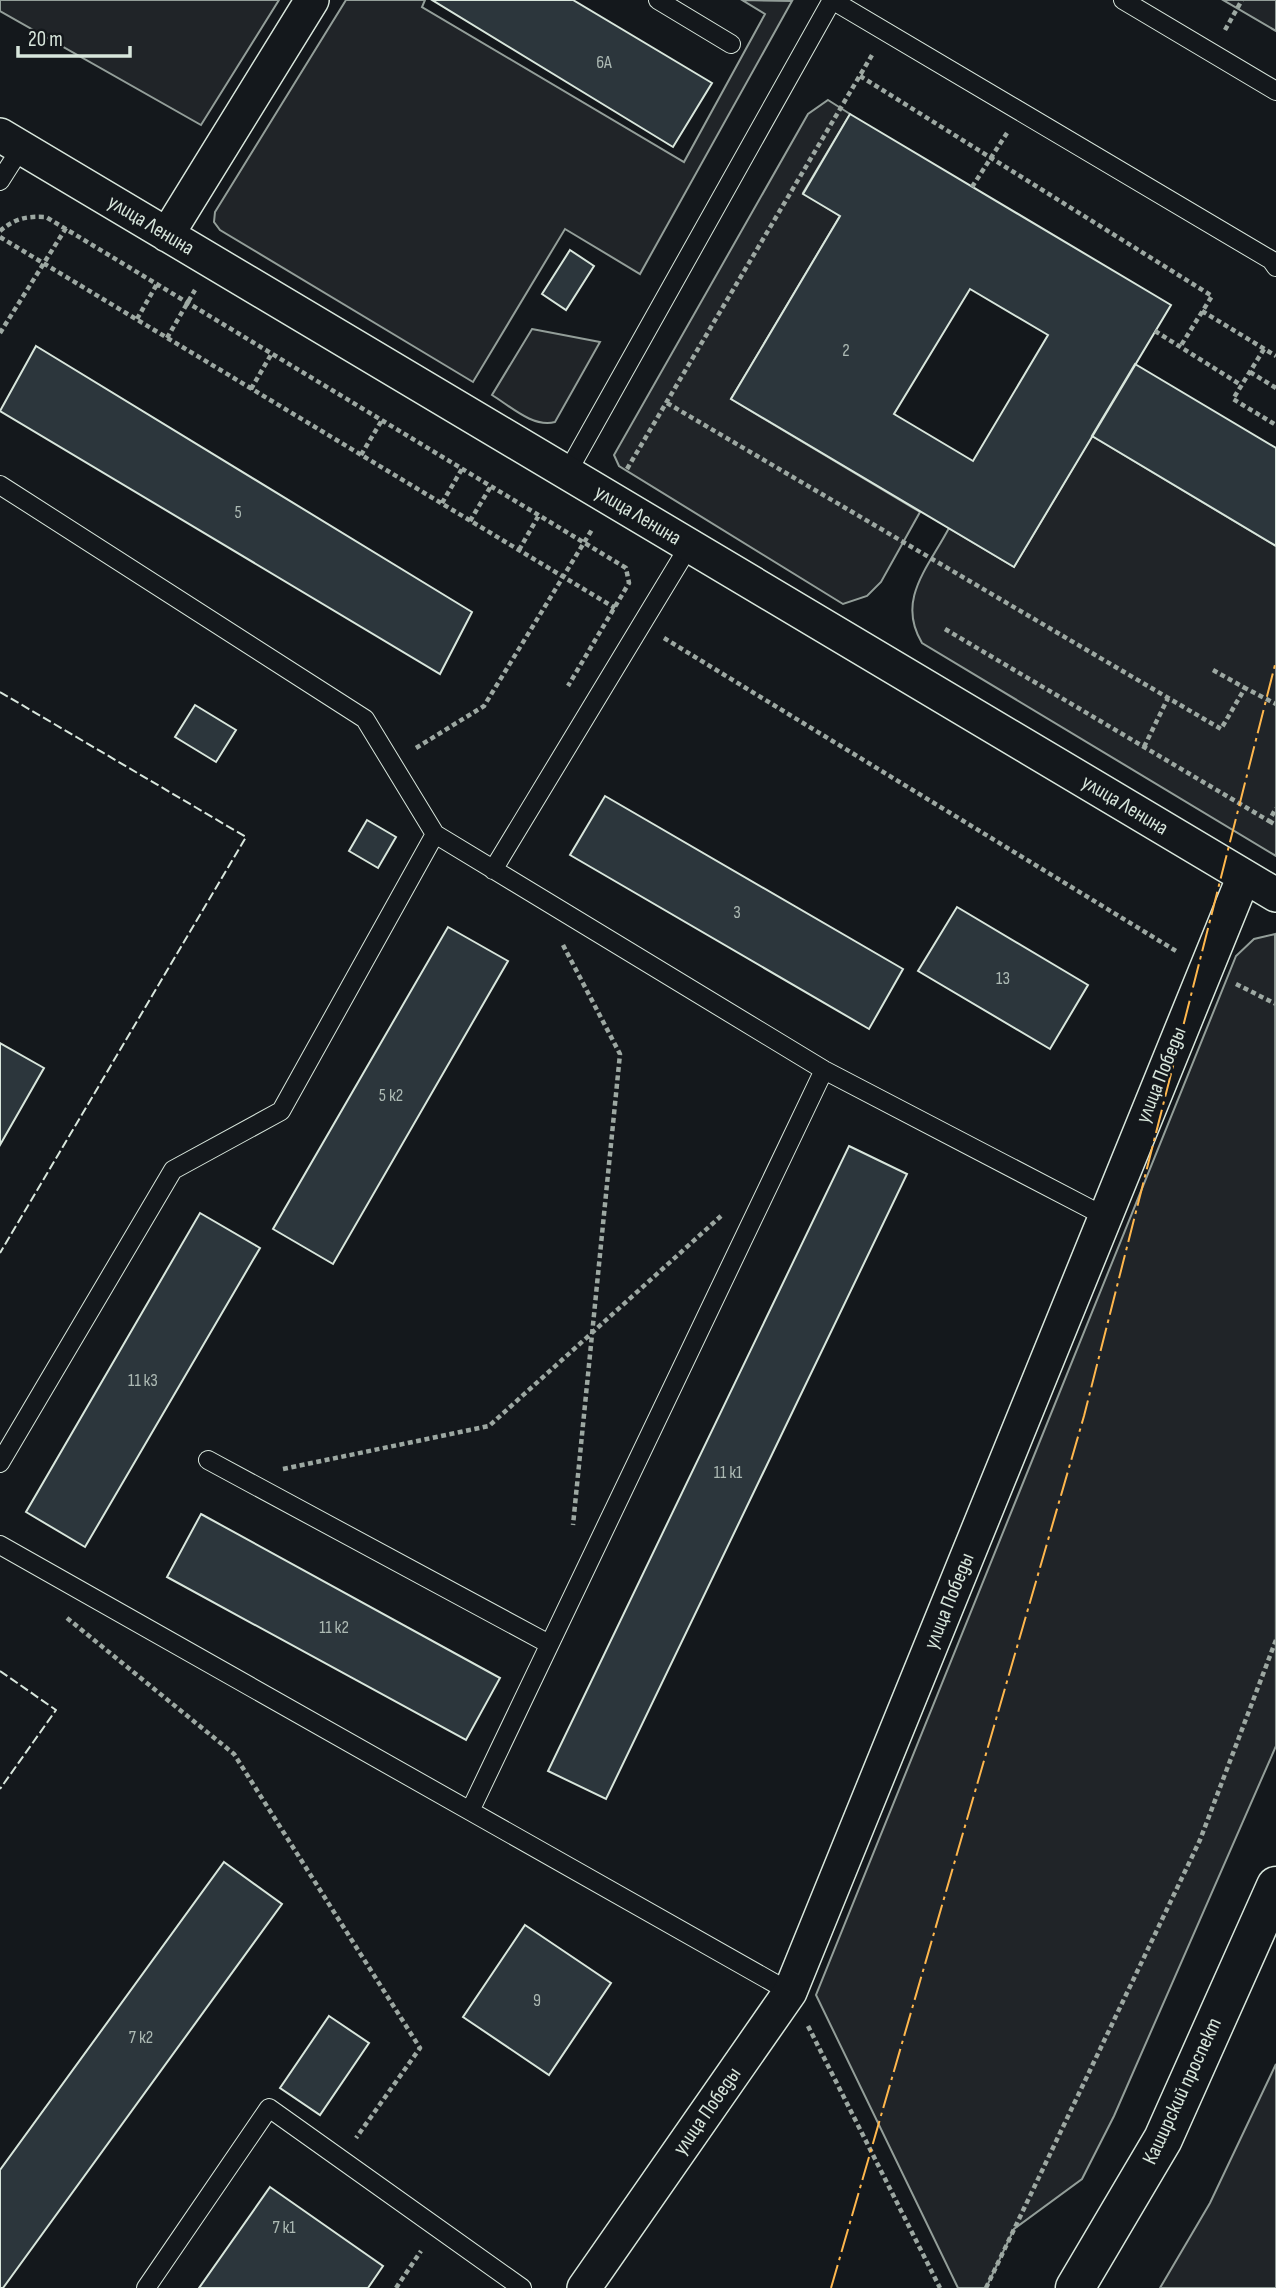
<svg xmlns="http://www.w3.org/2000/svg" width="1276" height="2288" viewBox="0 0 1276 2288" font-family="'Sofia Sans Condensed',sans-serif">
<style>
.green{fill:#202428;stroke:#939e99;stroke-width:2}
.building{fill:#2c363c;stroke:#d8e6dc;stroke-width:2;fill-rule:evenodd}
.lines{fill:none;stroke-linecap:round;stroke-linejoin:round}
.service-casing{stroke:#d8e6dc;stroke-width:20}
.minor-casing{stroke:#d8e6dc;stroke-width:36}
.primary-casing{stroke:#d8e6dc;stroke-width:41}
.path{stroke:#9da8a2;stroke-width:4.5;stroke-dasharray:5 3.5;stroke-linecap:butt}
.service{stroke:#14181c;stroke-width:18}
.minor{stroke:#14181c;stroke-width:33}
.primary{stroke:#14181c;stroke-width:38}
.fence{stroke:#d8e6dc;stroke-width:2;stroke-dasharray:9 3.5;stroke-linecap:butt}
.power{stroke:#ffb74d;stroke-width:2;stroke-dasharray:24 5 3.5 5;stroke-linecap:butt}
.labels{text-anchor:middle;dominant-baseline:central;stroke-width:5;stroke-linejoin:round;paint-order:stroke}
.number-label{font-size:18px;fill:#adbab4}
.street-label{font-size:21px;fill:#d8e6dc;stroke:#14181c}
</style>
<rect width="100%" height="100%" fill="#14181c"/>
<path class="green" d="M0,0H279L201,125L0,11Z
M346,0H425L422,7L684,162L765,14L742,0L792,1L640,274L565,229L473,382L220,230L214,222L215,212Z
M1223,0H1276V31Z
M828,100L850,114L803,193L840,216L731,399L920,512L881,582L867,596L843,604L619,466L614,455L808,114Z
M532,329L600,342L555,422C533,428 510,406 492,395Z
M1092,436L1276,546V856L922,643C896,600 928,568 949,528L1014,567Z
M1275,934L1276,1746L1114,2116L1082,2179L1014,2229L986,2288H958L816,1995L1236,956L1254,939Z
M1276,2064V2288H1160L1210,2203Z"/>
<path class="building" d="M432,0H573L712,83L673,147Z
M850,114L1171,305L1014,567L731,399L840,216L803,194ZM970,289L1048,335L973,461L894,414Z
M570,250L594,266L566,310L542,294Z
M36,346L472,612L440,674L0,411Z
M1135,364L1276,448V546L1092,436Z
M195,705L236,730L216,762L175,737Z
M605,796L903,969L869,1029L570,855Z
M367,820L396,837L378,868L349,851Z
M957,907L1088,985L1050,1049L918,971Z
M448,927L508,961L333,1264L273,1229Z
M0,1043L44,1068L0,1145Z
M849,1146L907,1174L606,1799L548,1771Z
M200,1213L260,1248L85,1547L26,1512Z
M201,1514L500,1678L466,1740L167,1577Z
M224,1862L282,1904L3,2288H0V2170Z
M525,1925L611,1983L549,2075L463,2017Z
M329,2016L369,2043L320,2115L280,2088Z
M270,2187L383,2266L368,2288H199Z"/>
<g class="lines">
<g class="service-casing">
<path id="service" d="M658,0L731,44
M832,0L1271,260L1276,267
M1123,0L1276,91
M0,181L21,148
M567,473L832,0
M0,485L365,719L435,834L824,1070L1104,1216
M493,870L689,546
M208,1460L549,1644
M0,1463L173,1170L281,1111L435,834
M0,1545L790,1992
M470,1811L824,1070
M146,2288L269,2108L522,2288"/>
</g>
<g class="minor-casing">
<path id="minor" d="M0,135L1276,895
M167,235L312,0
M584,2288L790,1992L1244,876"/>
</g>
<g class="primary-casing">
<path id="primary" d="M1075,2288L1163,2139L1276,1886"/>
</g>
<path class="path" d="M1225,30L1242,0
M860,76L1212,296L1180,347
M972,187L1007,133
M0,231C15,218 28,216 46,217L626,568L629,583L568,686
M0,237L615,608
M1202,311L1276,356
M137,319L157,284
M1155,331L1241,385
M0,333L66,228
M167,338L195,290
M1264,349L1233,399L1276,425
M1250,372L1276,388
M251,389L272,353
M667,403L1221,729L1245,688L1276,704
M361,455L382,420
M627,469L872,55
M442,503L462,469
M470,521L491,486
M519,550L539,515
M945,629L1269,821L1276,808
M664,638L1176,951
M1213,670L1245,688
M1144,747L1168,698
M416,748L484,706L593,528
M1269,821L1276,825
M563,945L620,1054L573,1525
M1236,984L1276,1004
M283,1469L489,1426L721,1216
M67,1618L234,1754L420,2048L356,2138
M808,2026L940,2288
M396,2288L421,2251
M986,2288L1200,1840L1276,1640"/>
<use href="#service" class="service"/>
<use href="#minor" class="minor"/>
<use href="#primary" class="primary"/>
<path class="fence" d="M0,692L246,837L0,1253
M0,1671L56,1710L0,1789"/>
<path class="power" d="M831,2288L1084,1416L1276,661"/>
</g>
<g class="labels">
<g class="number-label">
<text x="604" y="62">6А</text>
<text x="846" y="350">2</text>
<text x="238" y="512">5</text>
<text x="737" y="912">3</text>
<text x="1003" y="978">13</text>
<text x="391" y="1095">5 к2</text>
<text x="143" y="1380">11 к3</text>
<text x="728" y="1472">11 к1</text>
<text x="334" y="1627">11 к2</text>
<text x="537" y="2000">9</text>
<text x="141" y="2037">7 к2</text>
<text x="284" y="2227">7 к1</text>
</g>
<g class="street-label">
<text transform="translate(151 225) rotate(31)">улица Ленина</text>
<text transform="translate(638 515) rotate(31)">улица Ленина</text>
<text transform="translate(1125 805) rotate(31)">улица Ленина</text>
<text transform="translate(1161 1075) rotate(-68)">улица Победы</text>
<text transform="translate(949 1601) rotate(-68)">улица Победы</text>
<text transform="translate(1182 2091) rotate(-65)">Каширский проспект</text>
<text transform="translate(707 2111) rotate(-55)">улица Победы</text>
</g>
</g>
<path d="M18 46v10h112v-10" fill="none" stroke="#d8e6dc" stroke-width="3.5"/>
<text x="28" y="46" font-size="21" fill="#d8e6dc" stroke="#14181c" stroke-width="5" paint-order="stroke">20 m</text>
</svg>
